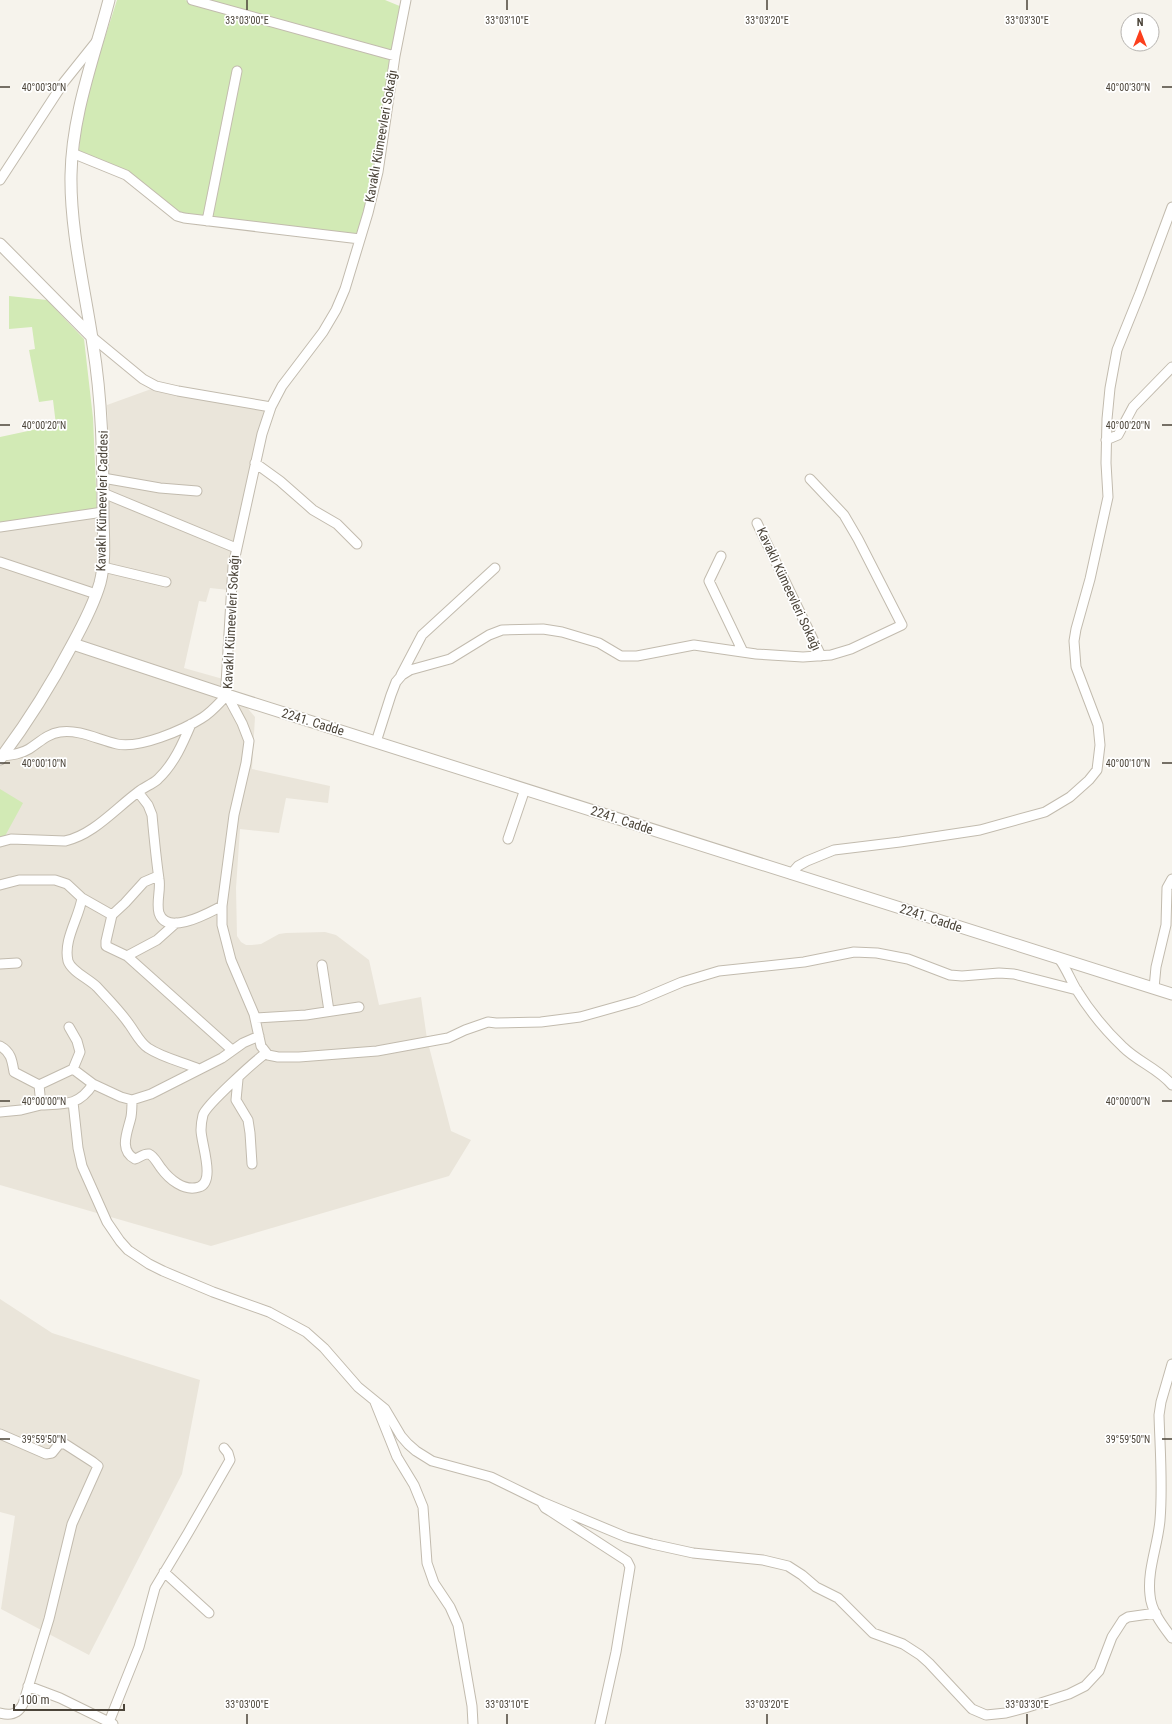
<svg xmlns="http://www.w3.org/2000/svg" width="1172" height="1724" viewBox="0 0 1172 1724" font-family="'Roboto Condensed',sans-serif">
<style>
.residential{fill:#eae5da}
.green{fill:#d2eab5}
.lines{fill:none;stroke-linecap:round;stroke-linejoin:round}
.minor-casing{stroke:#c2bbae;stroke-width:11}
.tertiary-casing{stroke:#c2bbae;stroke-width:13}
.minor{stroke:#fff;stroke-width:9}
.tertiary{stroke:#fff;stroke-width:11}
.ticks{fill:none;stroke:#4b4439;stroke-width:1.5}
.labels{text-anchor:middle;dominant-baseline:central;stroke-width:3.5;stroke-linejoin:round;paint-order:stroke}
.street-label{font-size:13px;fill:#4b4439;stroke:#fff}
.ticks-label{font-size:10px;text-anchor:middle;fill:#4b4439;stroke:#fff;stroke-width:3.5;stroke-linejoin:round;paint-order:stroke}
</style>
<rect width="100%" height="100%" fill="#f6f3ec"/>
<path class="residential" d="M154,388L214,399L265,411L229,590L210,588L206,602L199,601L184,668L223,679L255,717L252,769L330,786L328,803L286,798L279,833L240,829L236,888L237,936L241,942L246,945H252L261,944L279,934L286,933L325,932L336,935L369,960L379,1005L421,997L427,1039L451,1131L471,1140L449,1176L211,1246L0,1185V524L109,510V446L107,405Z
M0,1299L52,1333L200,1380L182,1474L89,1655L1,1609L15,1516L0,1512Z"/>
<path class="green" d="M117,0H185L393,57L381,147L358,235L186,215C166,205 154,190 136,178C119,167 98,160 79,151C82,101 102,48 117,0Z
M196,0H385L402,7L393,53Z
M9,296L47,300L84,339L93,418L97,510L0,524V437L56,425L53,400L39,402L29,350L35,349L32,327L9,329Z
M0,789L23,803L5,836L0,839Z"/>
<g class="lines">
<g class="minor-casing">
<path id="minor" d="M192,0L395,56
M406,0L395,56L378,172L368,213L345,289L336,310L323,332L282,386L271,407L262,434L233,566L226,684L227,695L242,723L249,741L246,763L234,815L222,906V925L231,960L254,1014L261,1046L268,1055L278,1057H299L377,1051L448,1038L465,1030L488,1022L496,1023L541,1022L580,1017L637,1001L682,982L719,971L804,962L854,952L877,953L908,959L950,975L962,976L999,973L1014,974L1077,990
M72,153L126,175L177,216L184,218L360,239
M0,180L64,82L96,42
M207,221L237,71
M92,337L143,379L156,386L178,391L271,407
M1106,440L1118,435L1133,407L1172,367
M255,463L280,481L313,510L337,524L357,544
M103,478L160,488L197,491
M103,493L236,548
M757,523L821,656
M0,527L103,512
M721,556L709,581L743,652
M0,562L96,594
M103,567L166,582
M401,675L422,635L495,568
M376,742L391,695L396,682L402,675L410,670L450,659L489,635L502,630L543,629L562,632L599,643L621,656H637L694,645L756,654L803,657L831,655L851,649L902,625L858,539L844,515L810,479
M3,756C12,755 21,754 29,749C40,742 47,734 60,732C79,729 99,740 117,744C139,749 183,730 202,718C212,712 219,703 227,695
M138,792L148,805L152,815C154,837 156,858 159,879C161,890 156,902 159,913C167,937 210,912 222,906
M508,839L525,789
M0,842L11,839L65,841C93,835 115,809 138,792C144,787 153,784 158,779C174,764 183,743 191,724
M791,874L798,866L807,861L834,850L900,842L980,830L1045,812L1070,797L1089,780L1097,770L1100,745L1098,725L1076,667L1074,641L1076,629L1090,579L1108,497L1106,463L1107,419L1110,388L1117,350L1140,293L1172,207
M0,885L19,880H55L67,884L82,898L112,915L125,903L144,882L158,876
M82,898C79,918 63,940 68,961C71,971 89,979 97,987C108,999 120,1011 129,1024C135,1032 140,1043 148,1048C163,1058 183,1062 199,1069
M112,915L106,941V946L127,956L232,1050
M127,956L157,940L176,923
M1060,960C1067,970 1070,979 1076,989C1089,1010 1106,1031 1123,1047C1138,1062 1159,1069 1172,1085
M0,964L17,963
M322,965L329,1011
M1154,988L1156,967L1166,925L1167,888L1172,879
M256,1018L306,1015L359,1007
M69,1027L77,1041L80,1052L73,1069
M0,1046C11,1052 12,1060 14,1072L39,1085L41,1105L21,1110L0,1112
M238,1079L236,1100L248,1120L250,1133L252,1164
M39,1085L73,1069L93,1084L121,1097L132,1100L151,1094L222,1058L243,1043L259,1036
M132,1100C132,1106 132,1111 131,1117C128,1131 118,1150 135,1159C139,1158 144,1153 149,1154C154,1156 157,1163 161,1168C169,1179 184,1192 199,1187C216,1182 201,1143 201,1130C201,1126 202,1119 203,1115C206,1105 255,1061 266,1053
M73,1102L78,1148L82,1166L107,1222L120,1241L128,1250L149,1264L163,1271L213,1292L269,1312L306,1332L324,1348L358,1387L385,1409L401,1436L408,1444L416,1451L432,1461L491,1477L542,1502L626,1537L652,1544L693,1553L763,1560L788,1566L802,1575L816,1587L838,1598L873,1633L903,1644L920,1655L929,1663L972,1709L986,1715L1006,1713L1025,1708L1069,1694L1085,1686L1099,1671L1112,1637L1123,1620L1128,1617L1156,1613
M41,1105C65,1104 79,1106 93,1084
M1172,1364L1161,1402L1159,1415C1160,1450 1163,1485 1160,1520C1158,1545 1147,1570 1150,1595C1151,1611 1163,1626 1172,1638
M375,1402L397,1457L414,1485L423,1507L427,1563L434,1583L450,1607L458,1625L472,1706L473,1724
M0,1434L46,1454L52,1453L60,1443L65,1444L93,1462L98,1466L72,1524L49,1619L23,1704C18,1714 11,1716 0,1713
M542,1503L545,1508L550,1511L627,1561L630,1567L616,1652L600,1724
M164,1572L209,1613
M28,1686L60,1698L113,1724
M109,1722L139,1647L155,1588L188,1533L230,1460L228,1453L224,1448"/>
</g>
<g class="tertiary-casing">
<path id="tertiary" d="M0,244L92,337
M73,644L227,695L1172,994
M0,759C27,723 51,685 72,645C83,625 94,604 100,583C106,560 103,535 103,511C103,455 102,400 93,345C85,290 70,230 71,175C72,114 94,58 109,0"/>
</g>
<use href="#minor" class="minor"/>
<use href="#tertiary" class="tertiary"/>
</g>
<path class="ticks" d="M247,0V10M507,0V10M767,0V10M1027,0V10M0,87H10M1162,87H1172M0,425H10M1162,425H1172M0,763H10M1162,763H1172M0,1101H10M1162,1101H1172M0,1439H10M1162,1439H1172M247,1714V1724M507,1714V1724M767,1714V1724M1027,1714V1724"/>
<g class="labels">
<g class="street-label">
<text transform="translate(381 136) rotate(-80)">Kavaklı Kümeevleri Sokağı</text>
<text transform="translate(102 501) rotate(-89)">Kavaklı Kümeevleri Caddesi</text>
<text transform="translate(789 589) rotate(65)">Kavaklı Kümeevleri Sokağı</text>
<text transform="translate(231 622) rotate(-87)">Kavaklı Kümeevleri Sokağı</text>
<text transform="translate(313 722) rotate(17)">2241. Cadde</text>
<text transform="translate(622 820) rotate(18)">2241. Cadde</text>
<text transform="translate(931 918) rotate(18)">2241. Cadde</text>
</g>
</g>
<g class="ticks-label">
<text x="247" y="24">33°03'00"E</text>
<text x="507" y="24">33°03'10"E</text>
<text x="767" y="24">33°03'20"E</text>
<text x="1027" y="24">33°03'30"E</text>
<text x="44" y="91">40°00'30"N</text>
<text x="1128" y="91">40°00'30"N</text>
<text x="44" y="429">40°00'20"N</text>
<text x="1128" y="429">40°00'20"N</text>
<text x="44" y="767">40°00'10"N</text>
<text x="1128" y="767">40°00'10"N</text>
<text x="44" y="1105">40°00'00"N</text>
<text x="1128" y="1105">40°00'00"N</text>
<text x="44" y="1443">39°59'50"N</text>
<text x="1128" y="1443">39°59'50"N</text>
<text x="247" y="1708">33°03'00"E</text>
<text x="507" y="1708">33°03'10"E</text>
<text x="767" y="1708">33°03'20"E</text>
<text x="1027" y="1708">33°03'30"E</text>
</g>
<g transform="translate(1140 32)"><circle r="19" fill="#ffffff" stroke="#b7b4b0"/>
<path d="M0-3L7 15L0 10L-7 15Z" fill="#fc3f1d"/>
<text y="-6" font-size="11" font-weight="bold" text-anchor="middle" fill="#4b4439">N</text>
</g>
<path d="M14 1704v6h110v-6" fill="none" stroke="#4b4439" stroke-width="2"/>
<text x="20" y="1704" font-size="12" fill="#4b4439" stroke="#ffffff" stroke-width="3" paint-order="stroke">100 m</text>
</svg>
